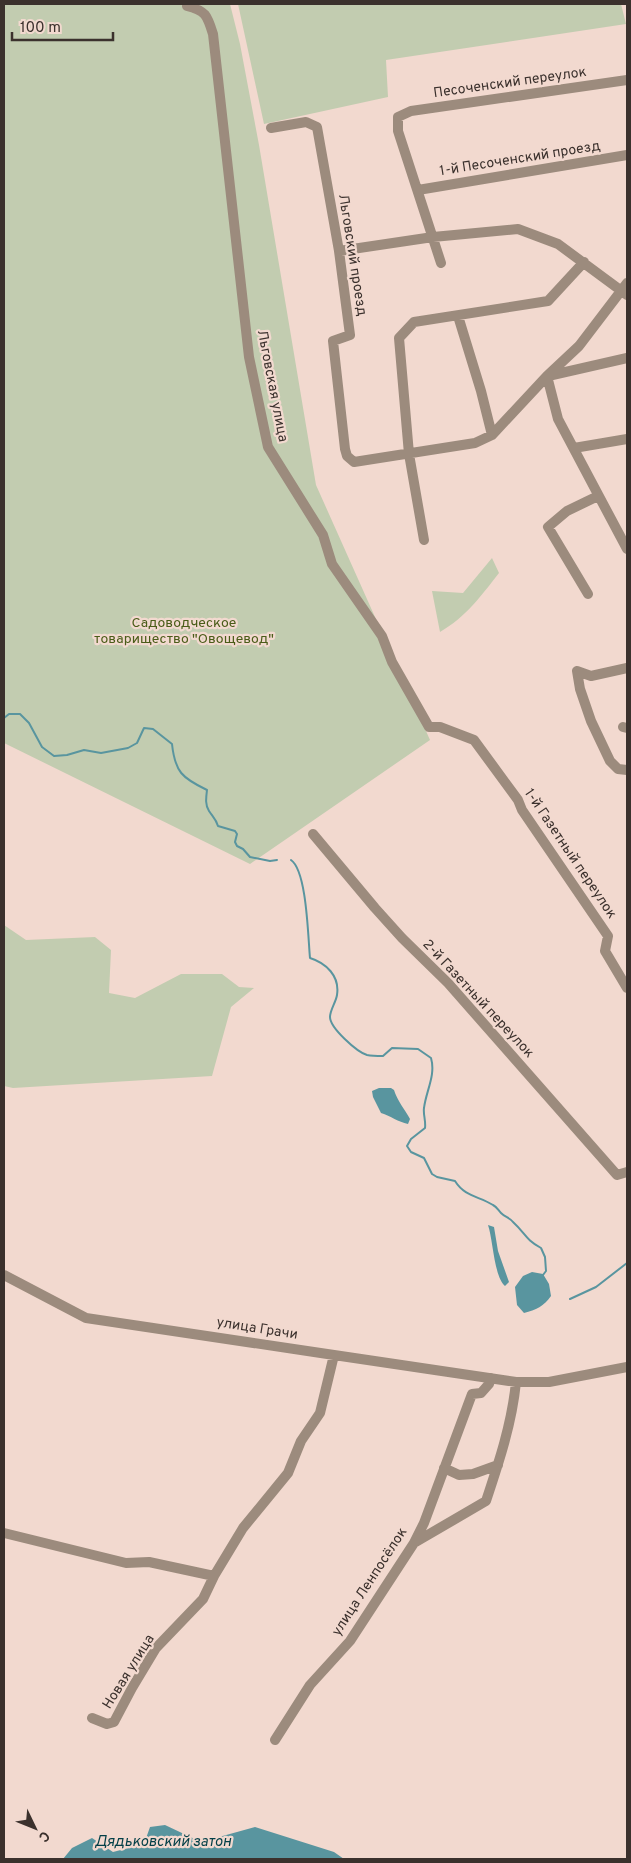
<svg xmlns="http://www.w3.org/2000/svg" width="631" height="1863" viewBox="0 0 631 1863" font-family="Overpass,sans-serif">
<style>
.green{fill:#c2ccb0}
.water{fill:#59959f}
.lines{fill:none;stroke-linecap:round;stroke-linejoin:round}
.stream{stroke:#59959f;stroke-width:2}
.minor{stroke:#9c8b7d;stroke-width:10}
.labels{text-anchor:middle;dominant-baseline:central;stroke-width:4.5;stroke-linejoin:round;paint-order:stroke}
.street-label{font-size:14px;fill:#3b312d;stroke:#f2d9cf}
.park-label{font-size:14px;fill:#4a5c18;stroke:#f2d9cf}
.water-label{font-size:15px;font-style:italic;fill:#033f47;stroke:#f2d9cf}
</style>
<rect width="100%" height="100%" fill="#f2d9cf"/>
<path class="green" d="M4,4H230L240,44L259,145L316,485L430,740L250,864L4,743Z
M238,4H621L626,24L386,60L388,97L264,124Z
M492,558L499,573C481,596 466,617 440,632L432,591L463,593Z
M4,925L26,940L95,937L111,950L109,993L135,998L181,974H222L239,987L254,988L231,1007L212,1076L13,1088L4,1086Z"/>
<path class="water" d="M379,1088H391L394,1090C397,1100 405,1110 410,1119L408,1124C398,1122 391,1116 381,1113L373,1097L372,1091Z
M488,1225L494,1227L498,1251L509,1282L505,1286C494,1277 493,1239 488,1225Z
M532,1272L543,1274L549,1284L551,1296C544,1306 536,1310 524,1313L517,1305L515,1287L523,1276Z
M165,1825L201,1842L255,1827L334,1852L344,1859H63L72,1848L92,1838L113,1852L144,1844L150,1827Z"/>
<g class="lines">
<path class="stream" d="M4,718L9,714H20L29,723L42,747L54,756L67,755L84,750L101,753L128,748L137,743L144,728L153,729L172,744C175,772 182,778 207,790C206,798 205,805 209,811C213,817 216,819 218,826L235,831L237,834L235,842L237,846L243,849L250,857L270,861L277,860
M291,860C307,871 308,938 310,958C326,963 340,976 337,995C336,1002 330,1010 330,1017C330,1028 357,1052 367,1055C372,1056 378,1056 383,1056L392,1048L418,1049L431,1058C436,1075 426,1091 424,1108C423,1114 426,1121 425,1128L411,1139L407,1146L411,1152L424,1158L432,1174L437,1177L455,1181C465,1197 479,1196 493,1205C497,1207 498,1210 501,1213C505,1217 510,1218 513,1222C526,1234 525,1239 541,1248L545,1257L546,1271L543,1275
M570,1299L596,1287L627,1263"/>
<path class="minor" d="M187,6C206,11 207,15 213,34L249,357L268,447L323,535L332,564L382,636L392,662L429,727H440L474,740L518,800L522,810L608,936L605,951L627,988
M271,128L306,122L317,127L339,251L350,335L333,341L345,449L347,456L354,462L475,443L492,435L547,376L579,346L627,283
M418,190L627,155
M339,251L433,237L518,229L558,244L627,295
M441,263L398,131V117L411,111L627,80
M458,316L481,391L492,435
M547,376L558,419L627,549
M548,376L627,358
M574,448L627,439
M424,540L409,454L399,338L414,322L548,301L584,262
M588,594L548,527L567,511L598,496
M577,671L580,689L591,721L610,761L618,769L627,770
M577,671L591,676L627,668
M623,727L627,728
M313,834L375,908L402,938L448,983L617,1175L627,1172
M4,1275L86,1318L334,1355L516,1382H549L627,1367
M444,1468L459,1475L473,1474L498,1465
M4,1533L126,1563L149,1562L214,1576L203,1599L156,1648L132,1688L114,1722L107,1724L92,1718
M414,1543L486,1501C499,1462 512,1423 516,1382
M214,1576L243,1528L288,1473L301,1441L320,1413L334,1355
M275,1740L310,1685L350,1641L414,1543L424,1523L472,1394L481,1393L489,1384L491,1378"/>
</g>
<g class="labels">
<g class="street-label">
<text transform="translate(510 83) rotate(-8)">Песоченский переулок</text>
<text transform="translate(520 159) rotate(-9)">1-й Песоченский проезд</text>
<text transform="translate(352 255) rotate(81)">Льговский проезд</text>
<text transform="translate(272 386) rotate(79)">Льговская улица</text>
<text transform="translate(570 854) rotate(56)">1-й Газетный переулок</text>
<text transform="translate(478 999) rotate(47)">2-й Газетный переулок</text>
<text transform="translate(257 1329) rotate(9)">улица Грачи</text>
<text transform="translate(370 1582) rotate(-57)">улица Ленпосёлок</text>
<text transform="translate(129 1672) rotate(-58)">Новая улица</text>
</g>
<g class="park-label">
<text x="184" y="623">Садоводческое<tspan x="184" dy="16">товарищество "Овощевод"</tspan></text>
</g>
<g class="water-label">
<text x="163" y="1842">Дядьковский затон</text>
</g>
</g>
<rect width="631" height="1863" fill="none" stroke="#3b312d" stroke-width="10"/>
<g transform="translate(35 1828) rotate(133)" stroke="#f2d9cf" stroke-width="4" paint-order="stroke">
<path d="M0-4L9 19L0 12L-9 19Z" fill="#3b312d"/>
<text y="-8" font-size="14" font-weight="bold" text-anchor="middle" fill="#3b312d">С</text>
</g>
<path d="M12 32v8h101v-8" fill="none" stroke="#3b312d" stroke-width="2.5"/>
<text x="20" y="32" font-size="15" fill="#3b312d" stroke="#f2d9cf" stroke-width="4" paint-order="stroke">100 m</text>
</svg>
